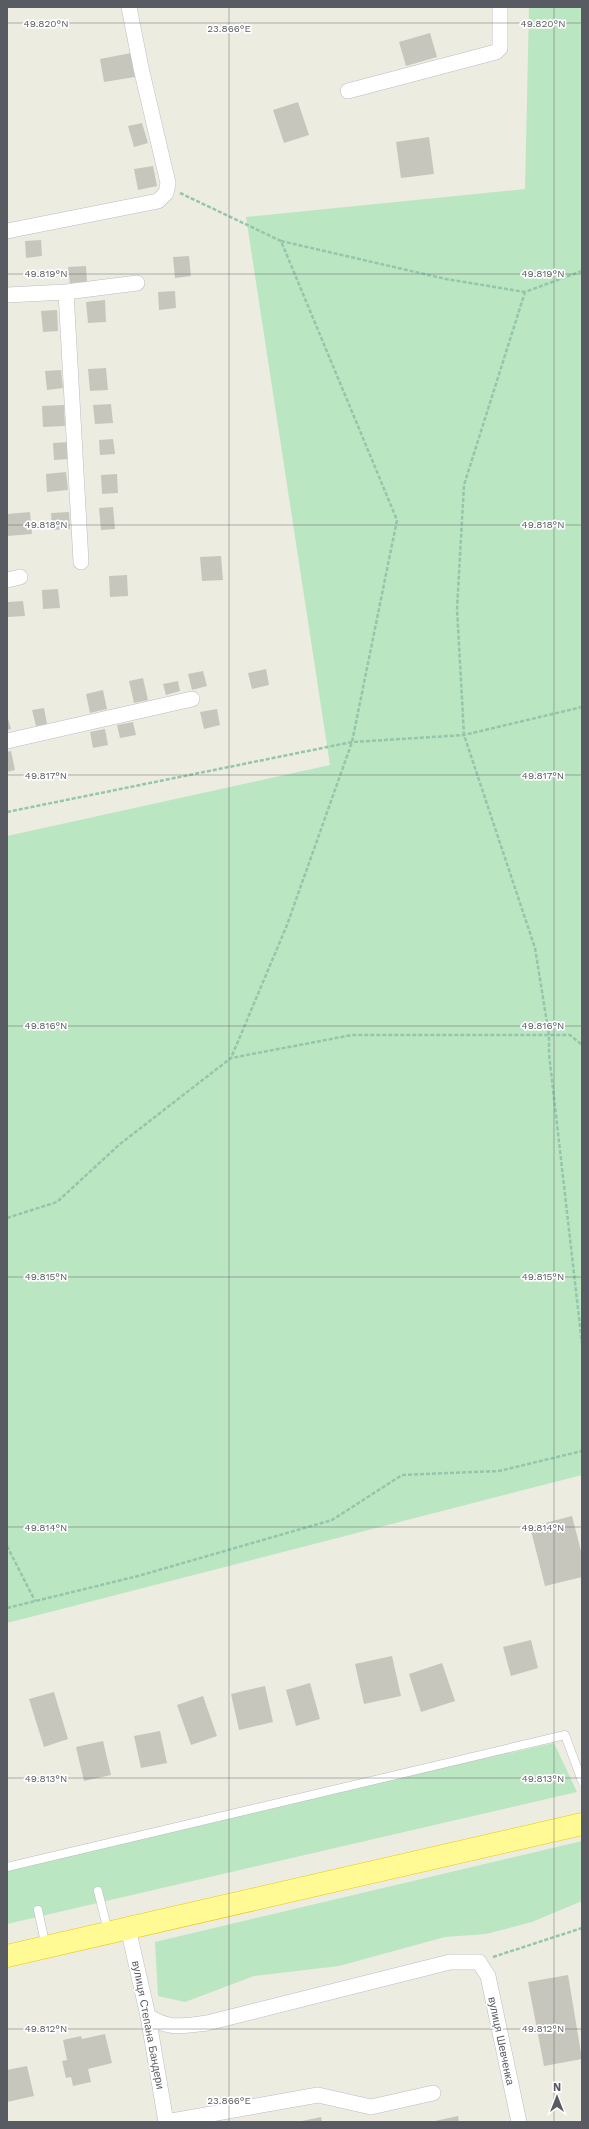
<svg xmlns="http://www.w3.org/2000/svg" width="589" height="2129" viewBox="0 0 589 2129" font-family="'Work Sans',sans-serif">
<style>
.green{fill:#bbe6c2}
.building{fill:#c7c6bd}
.lines{fill:none;stroke-linecap:round;stroke-linejoin:round}
.service-casing{stroke:#bbbcc3;stroke-width:9}
.minor-casing{stroke:#bbbcc3;stroke-width:16}
.trunk-casing{stroke:#edc900;stroke-width:23}
.path{stroke:#93c6aa;stroke-width:2.5;stroke-dasharray:4 2;stroke-linecap:butt}
.service{stroke:#fff;stroke-width:8}
.minor{stroke:#fff;stroke-width:15}
.trunk{stroke:#fffa94;stroke-width:22}
.ticks{fill:none;stroke:#595b62;stroke-width:1;stroke-opacity:0.45}
.labels{text-anchor:middle;dominant-baseline:central;stroke-width:3.5;stroke-linejoin:round;paint-order:stroke}
.street-label{font-size:11px;fill:#595b62;stroke:#fff}
.ticks-label{font-size:10px;text-anchor:middle;fill:#595b62;stroke:#fff;stroke-width:3.5;stroke-linejoin:round;paint-order:stroke}
</style>
<rect width="100%" height="100%" fill="#edece0"/>
<path class="green" d="M529,7H582V1475L7,1623V836L330,765L246,217L525,189Z
M554,1743L577,1792L7,1924V1867Z
M582,1841V1901L532,1922L486,1934L445,1937L339,1966L254,1976L185,2002L158,1996L155,1942Z"/>
<path class="building" d="M430,33L437,57L406,66L399,42Z
M131,53L135,77L104,82L100,59Z
M298,102L309,135L284,143L273,110Z
M142,123L148,143L134,147L128,126Z
M429,137L434,174L401,178L396,142Z
M153,166L157,186L138,190L134,169Z
M41,240L42,256L26,258L25,241Z
M189,256L191,276L175,278L173,257Z
M86,266L87,282L70,283L68,267Z
M175,291L176,308L159,310L158,292Z
M105,300L106,322L88,323L86,302Z
M57,310L58,331L43,332L41,311Z
M106,368L108,390L90,391L88,369Z
M61,370L63,388L47,390L45,371Z
M111,404L113,423L95,424L93,405Z
M64,405L65,426L43,427L42,406Z
M113,439L115,454L100,455L99,440Z
M68,442L69,459L54,460L53,443Z
M66,472L68,490L47,492L46,474Z
M117,474L118,493L102,494L101,475Z
M113,507L115,529L101,530L99,508Z
M30,512L32,534L7,536V514Z
M69,512L70,529L52,530L51,513Z
M221,556L223,580L202,581L200,557Z
M127,575L128,596L110,597L109,576Z
M58,589L60,608L43,609L42,590Z
M23,601L25,616L8,617V602Z
M266,669L269,685L252,689L248,673Z
M203,671L207,686L192,690L188,674Z
M143,678L148,700L134,703L129,681Z
M178,681L180,691L166,695L163,684Z
M103,690L107,709L90,713L86,694Z
M44,708L47,724L36,726L32,710Z
M217,709L220,725L204,729L200,712Z
M7,715L11,729L7,730Z
M133,722L136,735L120,738L117,725Z
M105,729L108,745L93,748L90,732Z
M11,751L15,770L7,772V752Z
M572,1516L582,1555V1577L545,1586L530,1527Z
M531,1640L538,1668L511,1676L503,1647Z
M392,1656L401,1696L364,1704L355,1664Z
M442,1663L455,1701L421,1712L409,1674Z
M310,1683L320,1719L296,1726L286,1690Z
M265,1686L273,1722L239,1730L231,1694Z
M54,1692L68,1739L44,1747L29,1699Z
M203,1696L217,1736L191,1745L177,1705Z
M160,1731L167,1763L141,1768L134,1736Z
M103,1741L111,1775L84,1781L76,1747Z
M568,1975L582,2059L544,2066L528,1982Z
M105,2034L112,2063L88,2069L91,2082L73,2086L71,2077L66,2078L62,2061L67,2060L63,2040L81,2036L82,2039Z
M27,2066L34,2096L7,2102V2070Z
M458,2116L459,2122H435V2121Z
M321,2117L322,2122H302V2121Z"/>
<g class="lines">
<g class="service-casing">
<path id="service" d="M7,1867L565,1735L582,1781
M98,1891L108,1931
M38,1910L46,1947"/>
</g>
<g class="minor-casing">
<path id="minor" d="M348,91L496,52L500,48V7
M7,231L158,201L166,193L168,183L141,68L129,7
M66,292L137,283
M7,295L66,292L81,562
M7,580L20,577
M7,741L192,699
M128,1928L148,2016L166,2122
M148,2016C170,2030 182,2026 207,2023L450,1962H479L488,1976L519,2122
M166,2122L318,2095L371,2107L433,2093"/>
</g>
<g class="trunk-casing">
<path id="trunk" d="M7,1956L582,1824"/>
</g>
<path class="path" d="M180,193L281,241L397,520L352,742L287,925L231,1058
M281,241L446,279L525,292
M582,271L525,292L464,485L457,609L464,735L535,948L549,1035V1054L582,1344
M7,812L352,742L464,735L582,707
M7,1218L57,1202L120,1144L231,1058L352,1035H570L582,1045
M7,1546L35,1601
M7,1608L138,1576L332,1520L402,1475L499,1471L582,1451
M493,1957L582,1928"/>
<use href="#service" class="service"/>
<use href="#minor" class="minor"/>
<use href="#trunk" class="trunk"/>
</g>
<path class="ticks" d="M229,7V2122M554,7V2122M7,23H582M7,274H582M7,525H582M7,775H582M7,1026H582M7,1277H582M7,1527H582M7,1778H582M7,2029H582"/>
<g class="labels">
<g class="street-label">
<text transform="translate(148 2025) rotate(79)">вулиця Степана Бандери</text>
<text transform="translate(501 2041) rotate(78)">вулиця Шевченка</text>
</g>
</g>
<g class="ticks-label">
<text x="46" y="27">49.820°N</text>
<text x="543" y="27">49.820°N</text>
<text x="229" y="32">23.866°E</text>
<text x="46" y="277">49.819°N</text>
<text x="543" y="277">49.819°N</text>
<text x="46" y="528">49.818°N</text>
<text x="543" y="528">49.818°N</text>
<text x="46" y="779">49.817°N</text>
<text x="543" y="779">49.817°N</text>
<text x="46" y="1029">49.816°N</text>
<text x="543" y="1029">49.816°N</text>
<text x="46" y="1280">49.815°N</text>
<text x="543" y="1280">49.815°N</text>
<text x="46" y="1531">49.814°N</text>
<text x="543" y="1531">49.814°N</text>
<text x="46" y="1782">49.813°N</text>
<text x="543" y="1782">49.813°N</text>
<text x="46" y="2032">49.812°N</text>
<text x="543" y="2032">49.812°N</text>
<text x="229" y="2104">23.866°E</text>
</g>
<rect width="589" height="2129" fill="none" stroke="#595b62" stroke-width="16"/>
<g transform="translate(557 2097)" stroke="#ffffff" stroke-width="3" paint-order="stroke">
<path d="M0-3L7 15L0 10L-7 15Z" fill="#595b62"/>
<text y="-6" font-size="11" font-weight="bold" text-anchor="middle" fill="#595b62">N</text>
</g>
</svg>
